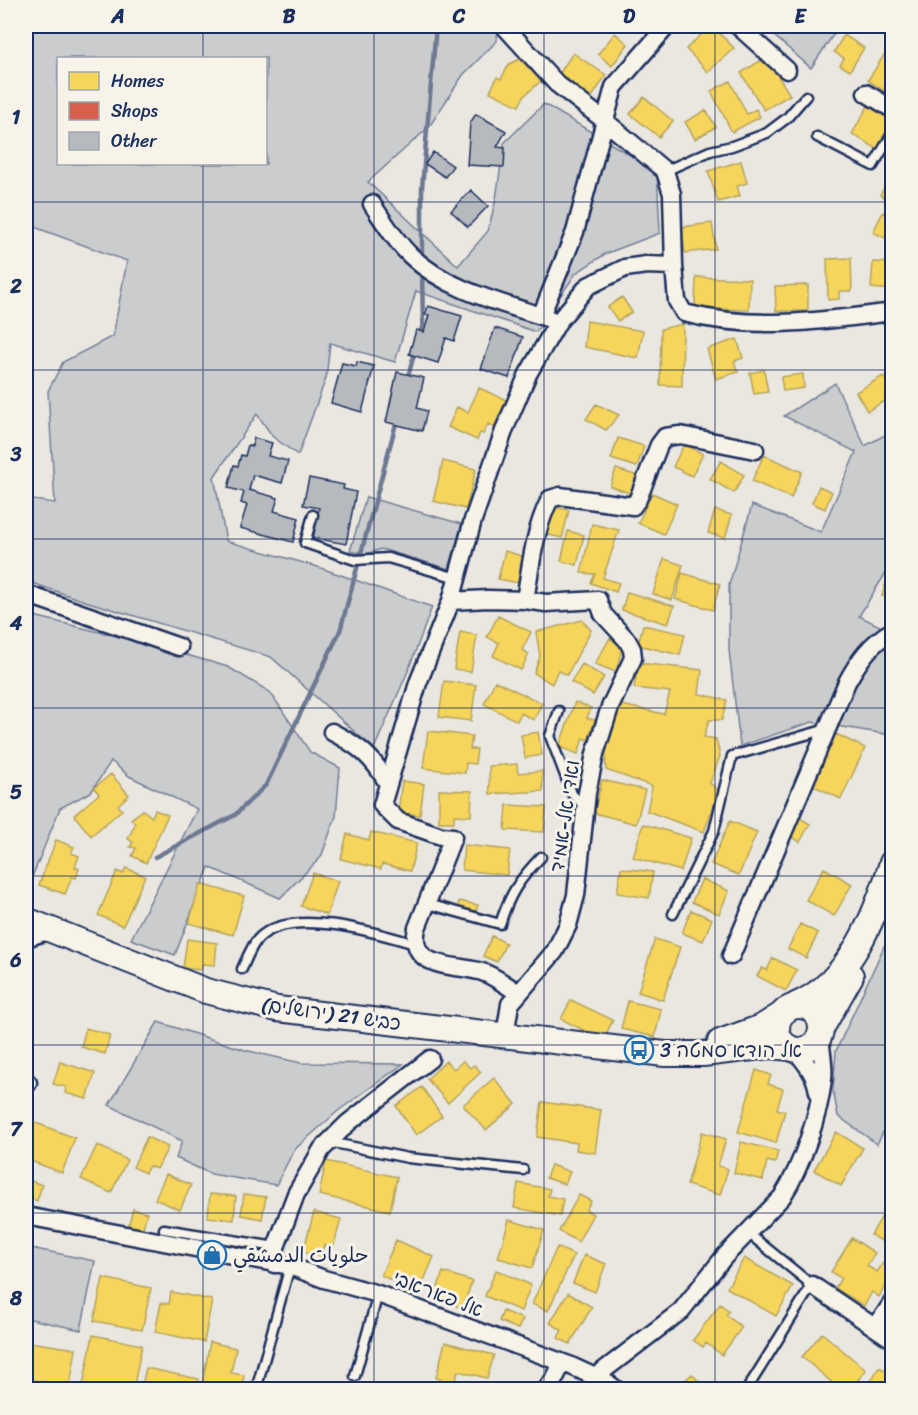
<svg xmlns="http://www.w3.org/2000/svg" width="918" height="1415" viewBox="0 0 918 1415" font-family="Sriracha,'Playpen Sans Arabic','Playpen Sans Hebrew',sans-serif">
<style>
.green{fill:#cbcccd;stroke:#737e96;stroke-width:1.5;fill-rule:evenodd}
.homes{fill:#f6d55c;stroke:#b4a35d;stroke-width:1.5}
.shops{fill:#d6604d;stroke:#9e5152;stroke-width:1.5}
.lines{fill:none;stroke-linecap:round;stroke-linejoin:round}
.stream{stroke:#6d7892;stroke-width:4.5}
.building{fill:#b6babf;stroke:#1b2f5e;stroke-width:1.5}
.service-casing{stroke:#1b2f5e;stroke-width:13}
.minor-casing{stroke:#1b2f5e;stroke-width:21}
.secondary-casing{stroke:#1b2f5e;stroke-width:28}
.service{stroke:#f7f3e8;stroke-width:8}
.minor{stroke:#f7f3e8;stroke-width:16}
.secondary{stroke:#f7f3e8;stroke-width:24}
.grid{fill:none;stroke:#1b2f5e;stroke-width:1.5;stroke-opacity:0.55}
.labels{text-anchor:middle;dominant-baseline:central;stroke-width:6;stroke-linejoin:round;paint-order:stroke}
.street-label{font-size:20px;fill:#1b2f5e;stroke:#f7f3e8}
.poi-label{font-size:20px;fill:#1b2f5e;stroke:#f7f3e8;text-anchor:start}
.neatline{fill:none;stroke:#1b2f5e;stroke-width:2}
.grid-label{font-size:20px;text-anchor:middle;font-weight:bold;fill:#1b2f5e}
</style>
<rect width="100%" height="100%" fill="#eae7e0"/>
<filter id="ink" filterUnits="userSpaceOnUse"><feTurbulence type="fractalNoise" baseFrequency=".0167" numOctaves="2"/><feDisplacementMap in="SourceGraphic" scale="12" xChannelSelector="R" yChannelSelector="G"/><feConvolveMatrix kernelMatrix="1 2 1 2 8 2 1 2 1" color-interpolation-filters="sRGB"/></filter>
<g filter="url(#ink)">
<path class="green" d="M26,26H498L497,41L463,75L429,127L368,182L458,266L488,231L496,199L504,143L544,104L657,171L660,233L605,254L576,273L536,332L416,291L395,362L330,343L326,378L298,455L273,437L257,414L214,477L226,541L318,567L432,607L408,671L374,749L271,657L85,601L26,581V499L55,503L48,391L63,362L113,336L127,261L26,224ZM58,58H266V164H58Z
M763,26H839L811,68Z
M835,383L865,446L892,431V563L859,616L892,632V735L812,722L740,746L729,650V585L752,505L821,532L856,452L784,416Z
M366,497L462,524L449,569L381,549L366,554L350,551Z
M26,614L156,646L228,667L270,692L310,752L340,768L336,816L321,857L280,898L209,867L175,955L131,939L197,809L129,776L111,761L91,792L60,808L26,892Z
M886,942L892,945V1115L877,1144L838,1116L833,1090L836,1051Z
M158,1022L245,1050L301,1063L403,1064L338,1111L294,1150L276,1185L211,1174L176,1158L182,1141L109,1105Z
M26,1247L95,1261L81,1330L26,1318Z"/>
<path class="homes" d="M710,26H712L734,48L708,72L686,49Z
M615,33L628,44L612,66L598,54Z
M844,35L864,48L850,71L840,65L844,58L834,52Z
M886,52L892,56V96L868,80Z
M573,53L606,75L589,102L564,85L568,79L559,74Z
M766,57L790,95L764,110L741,73Z
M520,59L541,81L524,96L519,106L490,92L497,77L501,79L509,64Z
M730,81L747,114L756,109L760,117L732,132L711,91Z
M644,97L673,121L659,137L630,114Z
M868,106L892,120L877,149L852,134Z
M706,110L716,127L695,139L685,122Z
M741,161L747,183L737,186L740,196L718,202L708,171Z
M892,174V202L880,195Z
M883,212L892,217V233L889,240L873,232Z
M712,223L716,249L685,253L682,227Z
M851,258L852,291H839V299L828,300L827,259Z
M873,262L892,263L891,290L871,288Z
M696,277L750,279L749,310L695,308Z
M808,285V311H776L775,286Z
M622,297L632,312L618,321L608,307Z
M587,321L643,331L638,358L584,347Z
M683,324L682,386L660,385L661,329Z
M737,339L743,358L734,361L738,372L716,379L707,349Z
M764,370L768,392L754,394L750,373Z
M803,374L804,388L783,391L781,377Z
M883,376L892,392V397L867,411L856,392Z
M479,388L506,400L494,427L488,424L483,434L480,433L477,440L448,427L457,407L468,412Z
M596,404L619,415L606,430L586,419Z
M618,438L644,446L637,467L611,459Z
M684,444L703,454L692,476L673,467Z
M26,453H31V475H26Z
M764,455L802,472L791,498L752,481Z
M443,461L476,469L466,509L433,501Z
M721,461L744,475L734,493L710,479Z
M616,469L638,476L632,494L610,486Z
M819,486L832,492L825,509L812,503Z
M652,493L677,504L664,534L638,523Z
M551,506L569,510L562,538L545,534Z
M715,510L732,515L725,538L708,533Z
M592,524L619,530L603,578L619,583L616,592L591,583L595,574L581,573Z
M568,531L584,535L577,565L561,561Z
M505,551L525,557L518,583L498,579Z
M664,559L683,565L672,600L653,594Z
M890,568L892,569V599L882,596Z
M682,573L720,584L713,610L675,599Z
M627,592L674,606L668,624L622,610Z
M498,616L531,632L522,650L529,654L521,670L493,656L499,643L487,637Z
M582,620L591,630L567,675L558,670L552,684L534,673L540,656L536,632Z
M643,625L685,634L680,655L638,645Z
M460,632L477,635L471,672L454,669Z
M610,638L622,648L616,672L595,664Z
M638,663L702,670L699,694L727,700L722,720H709L704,737L716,739L720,756L710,783L719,791L704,832L647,811L652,786L606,770L605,741L617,704L664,714L670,692L634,688Z
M582,664L604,677L593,695L571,682Z
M444,681L476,685L471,721L439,717Z
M495,681L542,703L534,720L521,713L517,721L484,704Z
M575,702L591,708L587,718L595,720L588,740L583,738L578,754L559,747Z
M428,731L472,736L470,749H477L475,764L466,763L465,773L423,768Z
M538,732L542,755L525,758L521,735Z
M836,734L865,748L841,799L812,785Z
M517,764L518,773L542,771L543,791L490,794L489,766Z
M111,774L129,795L118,805L122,810L91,836L74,815L99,794L94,788Z
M602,780L645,790L636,824L594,813Z
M402,781L424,784L420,815L398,813Z
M439,790L472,791L471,816L454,815V822H439Z
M507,805L546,807L544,832L505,830Z
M143,810L152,817L155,810L168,815L146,863L132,856L136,848L130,847L133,842L128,839L135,824L131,819Z
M798,817L810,824L800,842L788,835Z
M730,821L757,832L739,875L711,864Z
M643,824L691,838L681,871L633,857Z
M371,832L417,843L410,871L382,864L381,869L341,859L347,834L369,840Z
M56,840L74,847L71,853L79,856L75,867L79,869L76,878L72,877L65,894L39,885Z
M464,845L510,850L507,875L462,870Z
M126,868L145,876L123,926L98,915L117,871L123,874Z
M621,868L653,872L649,898L617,893Z
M824,868L852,884L834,916L806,900Z
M313,873L338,881L327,915L301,906Z
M702,879L729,891L719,914L692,902Z
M200,884L244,896L233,935L189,923Z
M459,901L478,905L475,915L457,912Z
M691,910L712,919L703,941L682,933Z
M800,924L818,933L806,958L788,949Z
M492,936L506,943L497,962L483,956Z
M187,939L217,943L215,965L202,964L201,970L183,968Z
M655,939L680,947L663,1000L638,992Z
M773,958L797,970L786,991L757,976L762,968L767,970Z
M571,1000L613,1020L603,1040L561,1019Z
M628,1001L661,1009L655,1037L621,1029Z
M86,1028L110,1035L105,1054L81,1047Z
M446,1061L454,1069L463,1061L470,1068L474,1065L481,1072L448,1103L427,1079Z
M60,1062L95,1073L87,1099L65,1093L66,1087L53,1084Z
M756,1070L771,1075L768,1084L783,1089L777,1109L785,1111L776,1143L738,1132Z
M494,1078L516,1104L486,1130L463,1105Z
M422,1087L442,1116L416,1135L396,1106Z
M542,1102L601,1110L595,1153L576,1150L577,1143L537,1137Z
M26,1119L75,1138L62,1173L26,1159Z
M702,1132L726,1139L718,1166L728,1169L720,1195L687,1185Z
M836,1132L863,1148L841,1186L814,1170Z
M147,1137L168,1147L157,1169L149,1166L145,1173L133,1167Z
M741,1142L778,1151L775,1163L767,1161L763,1180L734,1173Z
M97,1145L127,1160L111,1193L81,1179Z
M326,1161L397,1177L390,1211L319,1195Z
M551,1165L570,1172L565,1184L546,1178Z
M166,1174L191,1185L180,1210L155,1199Z
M26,1179L42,1185L37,1201L26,1197Z
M518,1183L550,1189L548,1196L563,1199L560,1216L514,1208Z
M210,1194L236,1196L234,1220L208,1217Z
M244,1194L266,1197L262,1219L241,1215Z
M579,1195L591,1201L586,1210L593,1214L578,1242L559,1231Z
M892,1199V1247L871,1235Z
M133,1209L147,1213L142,1231L128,1227Z
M314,1212L341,1219L333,1248L324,1245L321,1257L303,1252Z
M509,1220L544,1230L532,1268L498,1258Z
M852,1238L875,1253L867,1266L877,1272L883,1263L892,1269V1275L879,1297L872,1292L864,1306L835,1288L841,1278L831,1272Z
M396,1240L434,1257L416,1299L396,1291L399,1284L381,1275Z
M557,1247L574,1255L548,1311L532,1304Z
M584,1255L606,1264L595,1292L573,1283Z
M744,1258L793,1286L776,1316L727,1288Z
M496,1270L531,1285L521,1311L485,1296Z
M443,1272L472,1281L463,1308L434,1299Z
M103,1278L151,1288L142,1330L94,1321Z
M171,1292L212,1300L204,1342L155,1332L161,1303L169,1304Z
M568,1293L592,1307L570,1344L558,1338L562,1330L550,1323Z
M720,1304L729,1311L726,1315L742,1327L722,1355L706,1343L703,1347L693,1340Z
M503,1311L523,1319L518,1329L499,1321Z
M822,1333L866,1370L850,1390H841L802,1357Z
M93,1335L142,1345L133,1390H104L83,1385Z
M29,1342L76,1349L70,1386L26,1379Z
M210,1342L236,1348L231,1373L244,1375L241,1390H201Z
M445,1342L494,1355L487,1378L458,1371L455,1383L436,1378Z
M879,1367L892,1374V1390H866Z
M146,1368L199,1379L196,1390H141Z
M692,1374L707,1390H675Z"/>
<path class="shops" d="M276,1383L310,1390H275Z"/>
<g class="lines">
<path class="stream" d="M422,259V188L436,26
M419,337L423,324L422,271
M407,380L415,351
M155,857L235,815L266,785L340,631L397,420"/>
</g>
<path class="building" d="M476,114L506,131L497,147L505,148L504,167L467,165L470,123Z
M433,152L453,166L445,177L425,164Z
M471,190L488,206L468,227L451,211Z
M428,306L462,316L454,341L446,338L438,363L409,354L416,330L424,332L429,315H425Z
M495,328L523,337L509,378L481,369Z
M357,362L374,366L362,412L331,403L342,363L356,366Z
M397,372L424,378L417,408L427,411L422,431L386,422Z
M254,438L272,443L268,456L288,461L282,483L253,475L249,490L278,498L274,511L299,518L293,542L240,528L247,505L241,503L244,492L228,488L234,465L238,466L241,455L245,456L248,445L252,446Z
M309,478L344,485L343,489L356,492L346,544L313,538L319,508L303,505Z"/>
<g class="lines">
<g class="service-casing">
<path id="service" d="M817,137L873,166L892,134
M665,171L710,151L732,146L767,133L787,118L806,96
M313,515L305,543L355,560L388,558L457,578
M559,711L550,736L572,794L585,807
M428,904L500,924C510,893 519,880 541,857
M673,914L714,831L732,756L827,729
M242,969C246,960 251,947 257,940C287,905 378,933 415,944
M329,1142L408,1158L523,1170
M164,1229L276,1247
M748,1233L812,1285L749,1386
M355,1376L378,1294
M256,1390L290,1266"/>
</g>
<g class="minor-casing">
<path id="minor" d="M507,26L506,28L557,84L605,121L665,171L672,194L674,266L677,301L684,313C753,331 823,321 892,312
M738,26L787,70
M866,93L892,109
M372,204C384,222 396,242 411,256C448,291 503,303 550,319
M541,316L575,232L614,87L667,26
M26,594L179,647
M451,601L488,599L525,600C531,566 534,530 550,499L560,496L633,506L638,499L659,445L665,437L680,435L755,450
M332,732C359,746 373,757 388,784
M26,938L51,930
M731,956L847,682C859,660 871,643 892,631
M518,993C508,986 497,978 485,973C459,963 407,972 417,928L453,837L441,836L398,821L382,805L418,683L451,601L473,520L505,428L528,374L558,322L588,286L625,268L646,265L674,266
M505,1036L510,1004L555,951L568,925L576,895L587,793L595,754L610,707L633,658L632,649L627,640L603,614L598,600L546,603L525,600
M795,1050C806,1063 816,1075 818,1092
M26,1081L28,1083
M26,1216L290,1266L324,1279L378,1294L569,1365L606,1382L617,1390
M274,1264L276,1247L296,1194L322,1149L348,1123L430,1059
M812,1285L892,1339
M876,1327L892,1303
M595,1377L681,1311L724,1257L782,1197C802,1166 819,1115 823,1079C825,1063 820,1048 820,1033
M546,1390L555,1378L562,1363"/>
</g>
<g class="secondary-casing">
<path id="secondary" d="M26,920L206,991L277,1009L665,1054H703L771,1046L790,1048
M796,1005C850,983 876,914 892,863
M777 1028a22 22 0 1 1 44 0a22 22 0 1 1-44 0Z
M821,1029L851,976
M720,1042L762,1027L781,1015"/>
</g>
<use href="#service" class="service"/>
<use href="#minor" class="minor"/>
<use href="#secondary" class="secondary"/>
</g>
</g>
<path class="grid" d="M203,26V58M374,26V1390M544,26V1390M715,26V1390M203,164V1390M26,202H892M26,370H892M26,539H892M26,708H892M26,876H892M26,1045H892M26,1213H892"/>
<defs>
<g id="bus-ring" transform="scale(1.5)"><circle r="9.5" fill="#f7f3e8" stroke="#1f6fb2" stroke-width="1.5"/><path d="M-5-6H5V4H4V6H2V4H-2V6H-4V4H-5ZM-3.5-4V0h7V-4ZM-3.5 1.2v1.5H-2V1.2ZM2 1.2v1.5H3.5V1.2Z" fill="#1f6fb2"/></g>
<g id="shop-ring" transform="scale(1.5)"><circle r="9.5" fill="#f7f3e8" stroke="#1f6fb2" stroke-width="1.5"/><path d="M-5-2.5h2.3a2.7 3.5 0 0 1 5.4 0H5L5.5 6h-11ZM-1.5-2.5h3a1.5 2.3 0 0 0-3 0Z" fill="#1f6fb2"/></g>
</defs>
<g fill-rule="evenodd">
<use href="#bus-ring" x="639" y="1050"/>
<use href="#shop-ring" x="212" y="1255"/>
</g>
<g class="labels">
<g class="street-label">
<text transform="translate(565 816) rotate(-82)">ואדי אל-אמיד</text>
<text transform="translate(331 1014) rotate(8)">כביש 21 (ירושלים)</text>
<text transform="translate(438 1294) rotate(21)">אל פאראבי</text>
</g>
<g class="poi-label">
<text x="660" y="1050">אל הודא סמטה 3</text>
<text x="233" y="1255">حلويات الدمشقي</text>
</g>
</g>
<rect width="918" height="1415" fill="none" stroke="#f7f3e8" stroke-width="66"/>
<rect x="57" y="57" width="210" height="108" fill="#f7f3e8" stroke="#9fa5b1" stroke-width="1.5"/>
<rect x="69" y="72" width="30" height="18" fill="#f6d55c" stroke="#9fa5b1" stroke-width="1.5"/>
<text x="111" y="87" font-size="18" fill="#1b2f5e">Homes</text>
<rect x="69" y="102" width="30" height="18" fill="#d6604d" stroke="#9fa5b1" stroke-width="1.5"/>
<text x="111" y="117" font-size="18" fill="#1b2f5e">Shops</text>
<rect x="69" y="132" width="30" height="18" fill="#b6babf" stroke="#9fa5b1" stroke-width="1.5"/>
<text x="111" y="147" font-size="18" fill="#1b2f5e">Other</text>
<rect x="33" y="33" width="852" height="1349" class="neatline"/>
<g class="grid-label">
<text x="118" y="23">A</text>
<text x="289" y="23">B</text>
<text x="459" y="23">C</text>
<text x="629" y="23">D</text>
<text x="800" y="23">E</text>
<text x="16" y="124">1</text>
<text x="16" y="293">2</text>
<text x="16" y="461">3</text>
<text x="16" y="630">4</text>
<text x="16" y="799">5</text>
<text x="16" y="967">6</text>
<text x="16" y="1136">7</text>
<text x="16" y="1305">8</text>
</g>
</svg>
